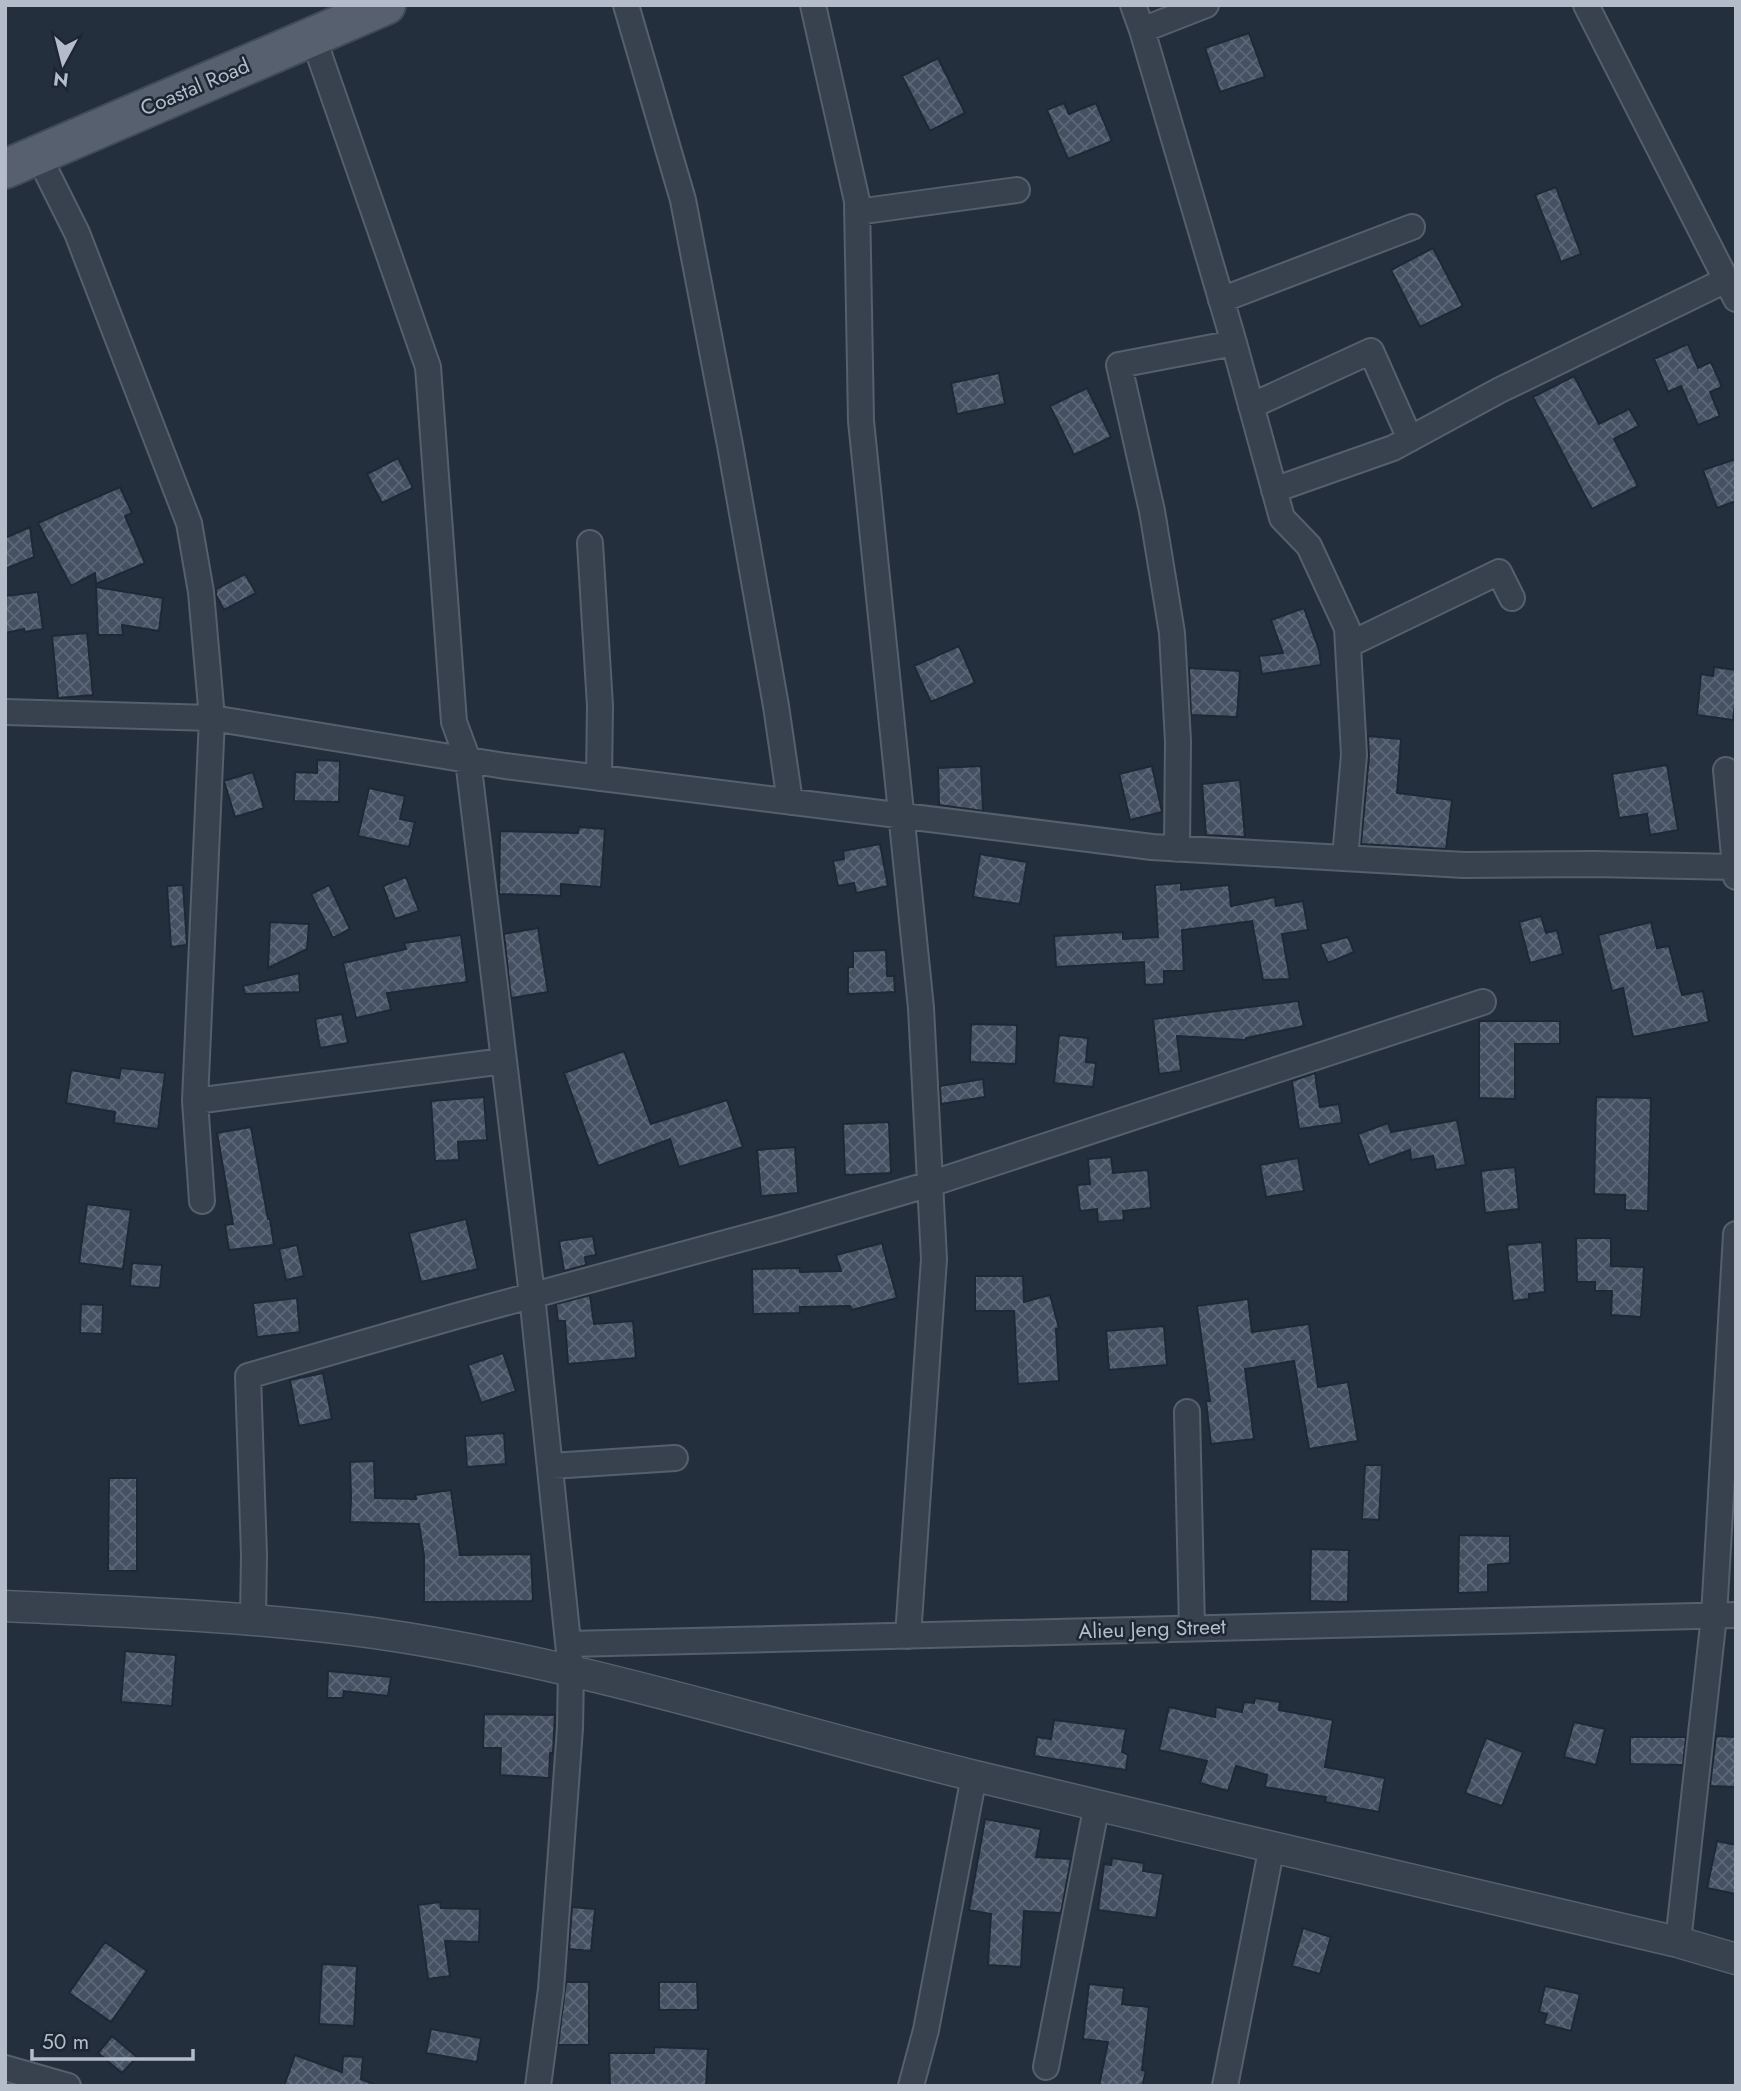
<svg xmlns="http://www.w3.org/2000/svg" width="1741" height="2091" viewBox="0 0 1741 2091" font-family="Jost,sans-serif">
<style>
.building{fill:url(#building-cross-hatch);stroke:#1f2835;stroke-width:2}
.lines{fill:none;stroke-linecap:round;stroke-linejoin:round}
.minor-casing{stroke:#565f6c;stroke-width:28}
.tertiary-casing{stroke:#565f6c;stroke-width:33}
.primary-casing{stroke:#414a57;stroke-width:42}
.minor{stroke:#38414e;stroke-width:24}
.tertiary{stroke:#38414e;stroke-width:30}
.primary{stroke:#56606e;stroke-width:38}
.labels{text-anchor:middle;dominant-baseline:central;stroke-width:5;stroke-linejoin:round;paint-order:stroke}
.street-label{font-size:21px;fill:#b4bcc9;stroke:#1d2633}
</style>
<defs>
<pattern id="building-cross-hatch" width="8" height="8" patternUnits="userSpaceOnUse" patternTransform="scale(1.75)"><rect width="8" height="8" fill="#455162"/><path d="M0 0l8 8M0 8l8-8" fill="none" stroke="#5d6877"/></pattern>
</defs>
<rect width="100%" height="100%" fill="#242f3e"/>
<path class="building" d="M1249,33L1265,77L1220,92L1205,48Z
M938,58L965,113L930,131L902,76Z
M1064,103L1069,114L1096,103L1112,141L1068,159L1047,110Z
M1556,187L1581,254L1561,262L1535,195Z
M1433,248L1463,306L1420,327L1391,270Z
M1688,344L1698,368L1711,362L1722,387L1710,392L1720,416L1698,425L1681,386L1668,392L1654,359Z
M999,373L1005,404L957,414L951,383Z
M1574,376L1599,424L1629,409L1639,426L1614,439L1638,486L1592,509L1533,397Z
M1087,388L1111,437L1074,455L1050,406Z
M398,458L413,488L382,503L367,474Z
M1736,459V501L1717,508L1703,470Z
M120,487L132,513L125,516L145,563L96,584L95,573L71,586L38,523Z
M30,527L34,557L5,569V538Z
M245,574L256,593L224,610L216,595V589Z
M96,587L163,598L159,631L122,625L123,635H98Z
M38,592L43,629L24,632V629L5,633V596Z
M1304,608L1319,650L1321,665L1262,674L1259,656L1283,653L1271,620Z
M87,633L93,695L58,698L52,636Z
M959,646L975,683L931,702L914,666Z
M1714,667L1736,670V697L1733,720L1697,715L1701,674L1713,676Z
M1189,668L1240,671L1237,717L1191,715Z
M1368,736L1401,739L1397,793L1452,800L1446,849L1361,844L1369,756Z
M317,760L340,761L339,802L294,801L295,772L317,773Z
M1667,765L1678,830L1650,835L1647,814L1619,818L1612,774Z
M981,766L983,811L939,805L938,768Z
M1152,766L1162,812L1130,820L1119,774Z
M253,772L264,808L235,817L224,781Z
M1240,780L1245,837L1206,835L1202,784Z
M369,788L405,796L400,819L415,822L409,847L358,836Z
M579,827L605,829L601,887L561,884V896L499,894L500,831L578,833Z
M880,844L888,886L856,893L854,883L838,886L833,861L844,859L843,851Z
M980,854L1027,862L1020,904L973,897Z
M406,877L419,911L395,919L383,886Z
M1181,883V890L1229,885L1231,906L1275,897L1276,906L1303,901L1308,930L1282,934L1290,979L1263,980L1252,921L1182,930L1184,971H1164V984L1145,985L1144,962L1056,967L1054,936L1123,932V939L1158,937L1155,885Z
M183,885L187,945L171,947L167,886Z
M329,885L350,929L333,938L311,894Z
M1541,916L1546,933L1557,930L1563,954L1530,963L1519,922Z
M270,922L309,924L307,949L268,968Z
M1651,922L1657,948L1669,946L1682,995L1703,991L1709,1022L1633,1037L1623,988L1612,991L1598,935Z
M538,928L548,992L511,998L504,934Z
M461,935L467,982L387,993L391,1010L356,1018L343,963L406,949L404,943Z
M1348,937L1354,952L1328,963L1320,944Z
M886,950L887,976H894L895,992L848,994V967H853V951Z
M299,973L300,992L245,994L243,986Z
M1298,1001L1304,1026L1246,1038V1040L1177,1036L1181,1071L1159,1074L1153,1019Z
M342,1014L348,1043L320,1048L315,1019Z
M1479,1021H1560V1044H1515V1099L1479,1098Z
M971,1024L1017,1025L1016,1064L970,1062Z
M1059,1035L1088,1038L1086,1062L1096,1063L1093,1087L1054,1083Z
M624,1051L651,1124L727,1100L743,1147L679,1167L670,1139L598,1166L564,1073Z
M121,1068L165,1073L158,1129L114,1123L115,1112L66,1103L71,1070L119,1078Z
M1315,1073L1320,1107L1339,1104L1342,1123L1299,1129L1292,1081Z
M983,1079L985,1097L941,1104L940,1086Z
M484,1097L487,1140L458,1142L459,1160L435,1161L431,1101Z
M1596,1097L1651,1098L1648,1211L1625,1210V1195L1594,1194Z
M1457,1120L1466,1165L1436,1170L1433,1156L1411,1160L1410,1150L1369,1165L1358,1134L1388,1123L1391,1132Z
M889,1122L891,1173L845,1175L843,1124Z
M251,1127L268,1219H270L274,1245L229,1250L225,1225L233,1224L217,1133Z
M795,1147L798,1193L761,1196L757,1150Z
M1111,1157L1113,1173L1148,1170L1151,1208L1123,1211L1124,1220L1098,1222L1097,1209L1080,1211L1077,1185L1090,1184L1088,1159Z
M1298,1158L1304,1191L1266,1197L1260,1165Z
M1515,1167L1519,1209L1485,1213L1481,1171Z
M87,1204L131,1210L123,1269L79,1263Z
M466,1219L478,1269L421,1282L409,1233Z
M593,1236L596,1255L585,1257L586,1265L564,1271L559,1241Z
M1576,1238H1611V1266L1644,1267L1641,1317L1611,1315L1612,1291H1595V1282H1577Z
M1542,1242L1545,1292L1529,1294V1299L1513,1301L1507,1245Z
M882,1243L897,1298L852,1310L850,1306L800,1307V1313L753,1314L752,1269L800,1268V1272L841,1271L836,1255Z
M297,1245L304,1276L286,1280L279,1249Z
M132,1263L162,1265L160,1288L130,1286Z
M975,1276H1023L1024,1302L1050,1295L1059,1328L1056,1329L1059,1381L1018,1384L1014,1311H975Z
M590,1295L594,1324L633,1321L636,1358L568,1364L565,1321H558L556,1304Z
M297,1298L300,1332L257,1337L253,1303Z
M1248,1299L1252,1332L1309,1324L1318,1387L1348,1382L1358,1441L1309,1449L1294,1361L1245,1369L1254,1439L1211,1444L1206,1401H1210L1197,1306Z
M81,1304L103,1305L102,1334L80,1333Z
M1164,1326L1167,1365L1109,1370L1106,1331Z
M503,1353L516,1391L481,1403L468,1365Z
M323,1373L332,1419L299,1426L290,1380Z
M504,1433L506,1464L467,1467L465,1436Z
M374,1461L375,1498L416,1499L415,1495L451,1490L460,1555L531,1554L533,1601L424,1602V1556L419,1524L350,1522L351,1498L350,1462Z
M1365,1465H1382L1379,1520L1362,1519Z
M109,1478H137V1571H108Z
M1459,1535L1510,1536V1563L1488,1565V1592L1458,1593Z
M1311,1549L1349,1550L1348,1602L1310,1601Z
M125,1651L176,1655L172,1706L121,1702Z
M328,1671L391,1677L388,1696L344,1691L343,1698H327Z
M1255,1698L1280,1702L1279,1710L1333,1720L1325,1767L1385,1778L1379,1812L1325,1802L1326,1797L1265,1787L1267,1775L1236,1766L1228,1791L1200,1783L1207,1761L1159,1750L1169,1707L1215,1717L1216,1707L1242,1712L1244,1702L1254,1703Z
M484,1714L555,1715L553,1753H550L549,1778L500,1775L501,1748H483Z
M1054,1720L1126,1729L1122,1752L1128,1755L1126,1770L1034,1756L1037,1737L1051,1739Z
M1574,1722L1605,1729L1596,1765L1564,1757Z
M1716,1736L1736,1737V1787L1710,1786Z
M1630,1737H1686L1683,1765L1630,1764Z
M1486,1738L1523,1752L1502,1806L1465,1793Z
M985,1819L1041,1829L1036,1857L1071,1859L1061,1913L1024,1911L1021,1967L988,1965L991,1914L969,1910Z
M1717,1841L1736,1845V1894L1707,1888Z
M1112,1858L1144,1863L1143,1871L1163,1874L1156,1918L1098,1910L1104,1864L1111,1865Z
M440,1902L441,1908L480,1909L479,1942L445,1941L450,1976L428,1979L418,1905Z
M572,1907L595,1909L591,1951L569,1949Z
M1303,1928L1331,1937L1320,1974L1292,1966Z
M105,1942L147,1971L111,2022L69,1993Z
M322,1964L357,1966L354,2026L319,2024Z
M566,1982H589V2045H558Z
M659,1982H697L698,2010H659Z
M1089,1984L1124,1988L1122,2004L1149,2007L1142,2070L1146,2071L1142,2086H1099L1108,2042L1083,2039Z
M1545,1986L1580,1994L1571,2031L1544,2024L1547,2014L1539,2012Z
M431,2029L481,2038L477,2062L426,2053Z
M112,2036L137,2057L122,2073L98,2053Z
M654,2047L708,2049L706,2086H610L609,2053H654Z
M295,2055L342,2072L343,2056L363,2057L361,2079L373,2084V2086H284Z"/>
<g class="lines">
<g class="minor-casing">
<path id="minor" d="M626,5L683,200L730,445L776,706L790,802
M813,5L857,201L861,421L921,1008L934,1259L908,1636
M1133,5L1142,30L1234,343L1282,518L1309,546L1347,628L1354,755L1345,858
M1586,5L1736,299
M1142,30L1206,5
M313,37L428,367L454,722L468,760L532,1295L571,1671L570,1728L551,1989L538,2086
M38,155L77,233L189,523L201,592L212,718L195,1101L202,1201
M857,212L1017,190
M1221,300L1412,227
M1251,406L1371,351L1410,439
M1274,490L1393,448L1500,390L1726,280
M590,543L600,706L599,778
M1348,645L1499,572L1512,598
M5,712L212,718L505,766L1152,847L1464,865L1594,864L1735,867
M1726,770L1736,877
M1177,849L1178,741L1172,633L1152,511L1119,365L1234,343
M195,1101L504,1061
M1187,1412L1192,1628
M551,1466L675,1458
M253,1619L254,1555L248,1376L460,1315L777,1229L930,1184L1483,1002
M569,1644L1736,1615
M1678,1942L1714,1616L1736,1234
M1046,2067L1097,1804
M5,2068L68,2086
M911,2086L926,2030L974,1776
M1225,2086L1272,1846"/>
</g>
<g class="tertiary-casing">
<path id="tertiary" d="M5,1606C128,1612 251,1616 374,1633C578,1662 775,1727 975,1776C1209,1833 1443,1887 1678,1942L1736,1959"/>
</g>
<g class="primary-casing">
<path id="primary" d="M5,169L386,5"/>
</g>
<use href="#minor" class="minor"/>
<use href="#tertiary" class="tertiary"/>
<use href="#primary" class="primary"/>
</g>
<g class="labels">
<g class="street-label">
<text transform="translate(195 87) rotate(-23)">Coastal Road</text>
<text transform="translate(1152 1629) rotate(-2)">Alieu Jeng Street</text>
</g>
</g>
<rect width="1741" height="2091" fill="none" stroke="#b4bcc9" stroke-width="14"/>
<g transform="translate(63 63) rotate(187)" stroke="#1d2633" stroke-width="5" paint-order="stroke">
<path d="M0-5L12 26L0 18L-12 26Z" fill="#b4bcc9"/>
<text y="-10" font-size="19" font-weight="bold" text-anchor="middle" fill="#b4bcc9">N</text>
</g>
<path d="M32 2049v10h161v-10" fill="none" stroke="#b4bcc9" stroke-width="3.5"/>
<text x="42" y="2049" font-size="21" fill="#b4bcc9" stroke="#1d2633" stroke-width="5" paint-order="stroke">50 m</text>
</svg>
